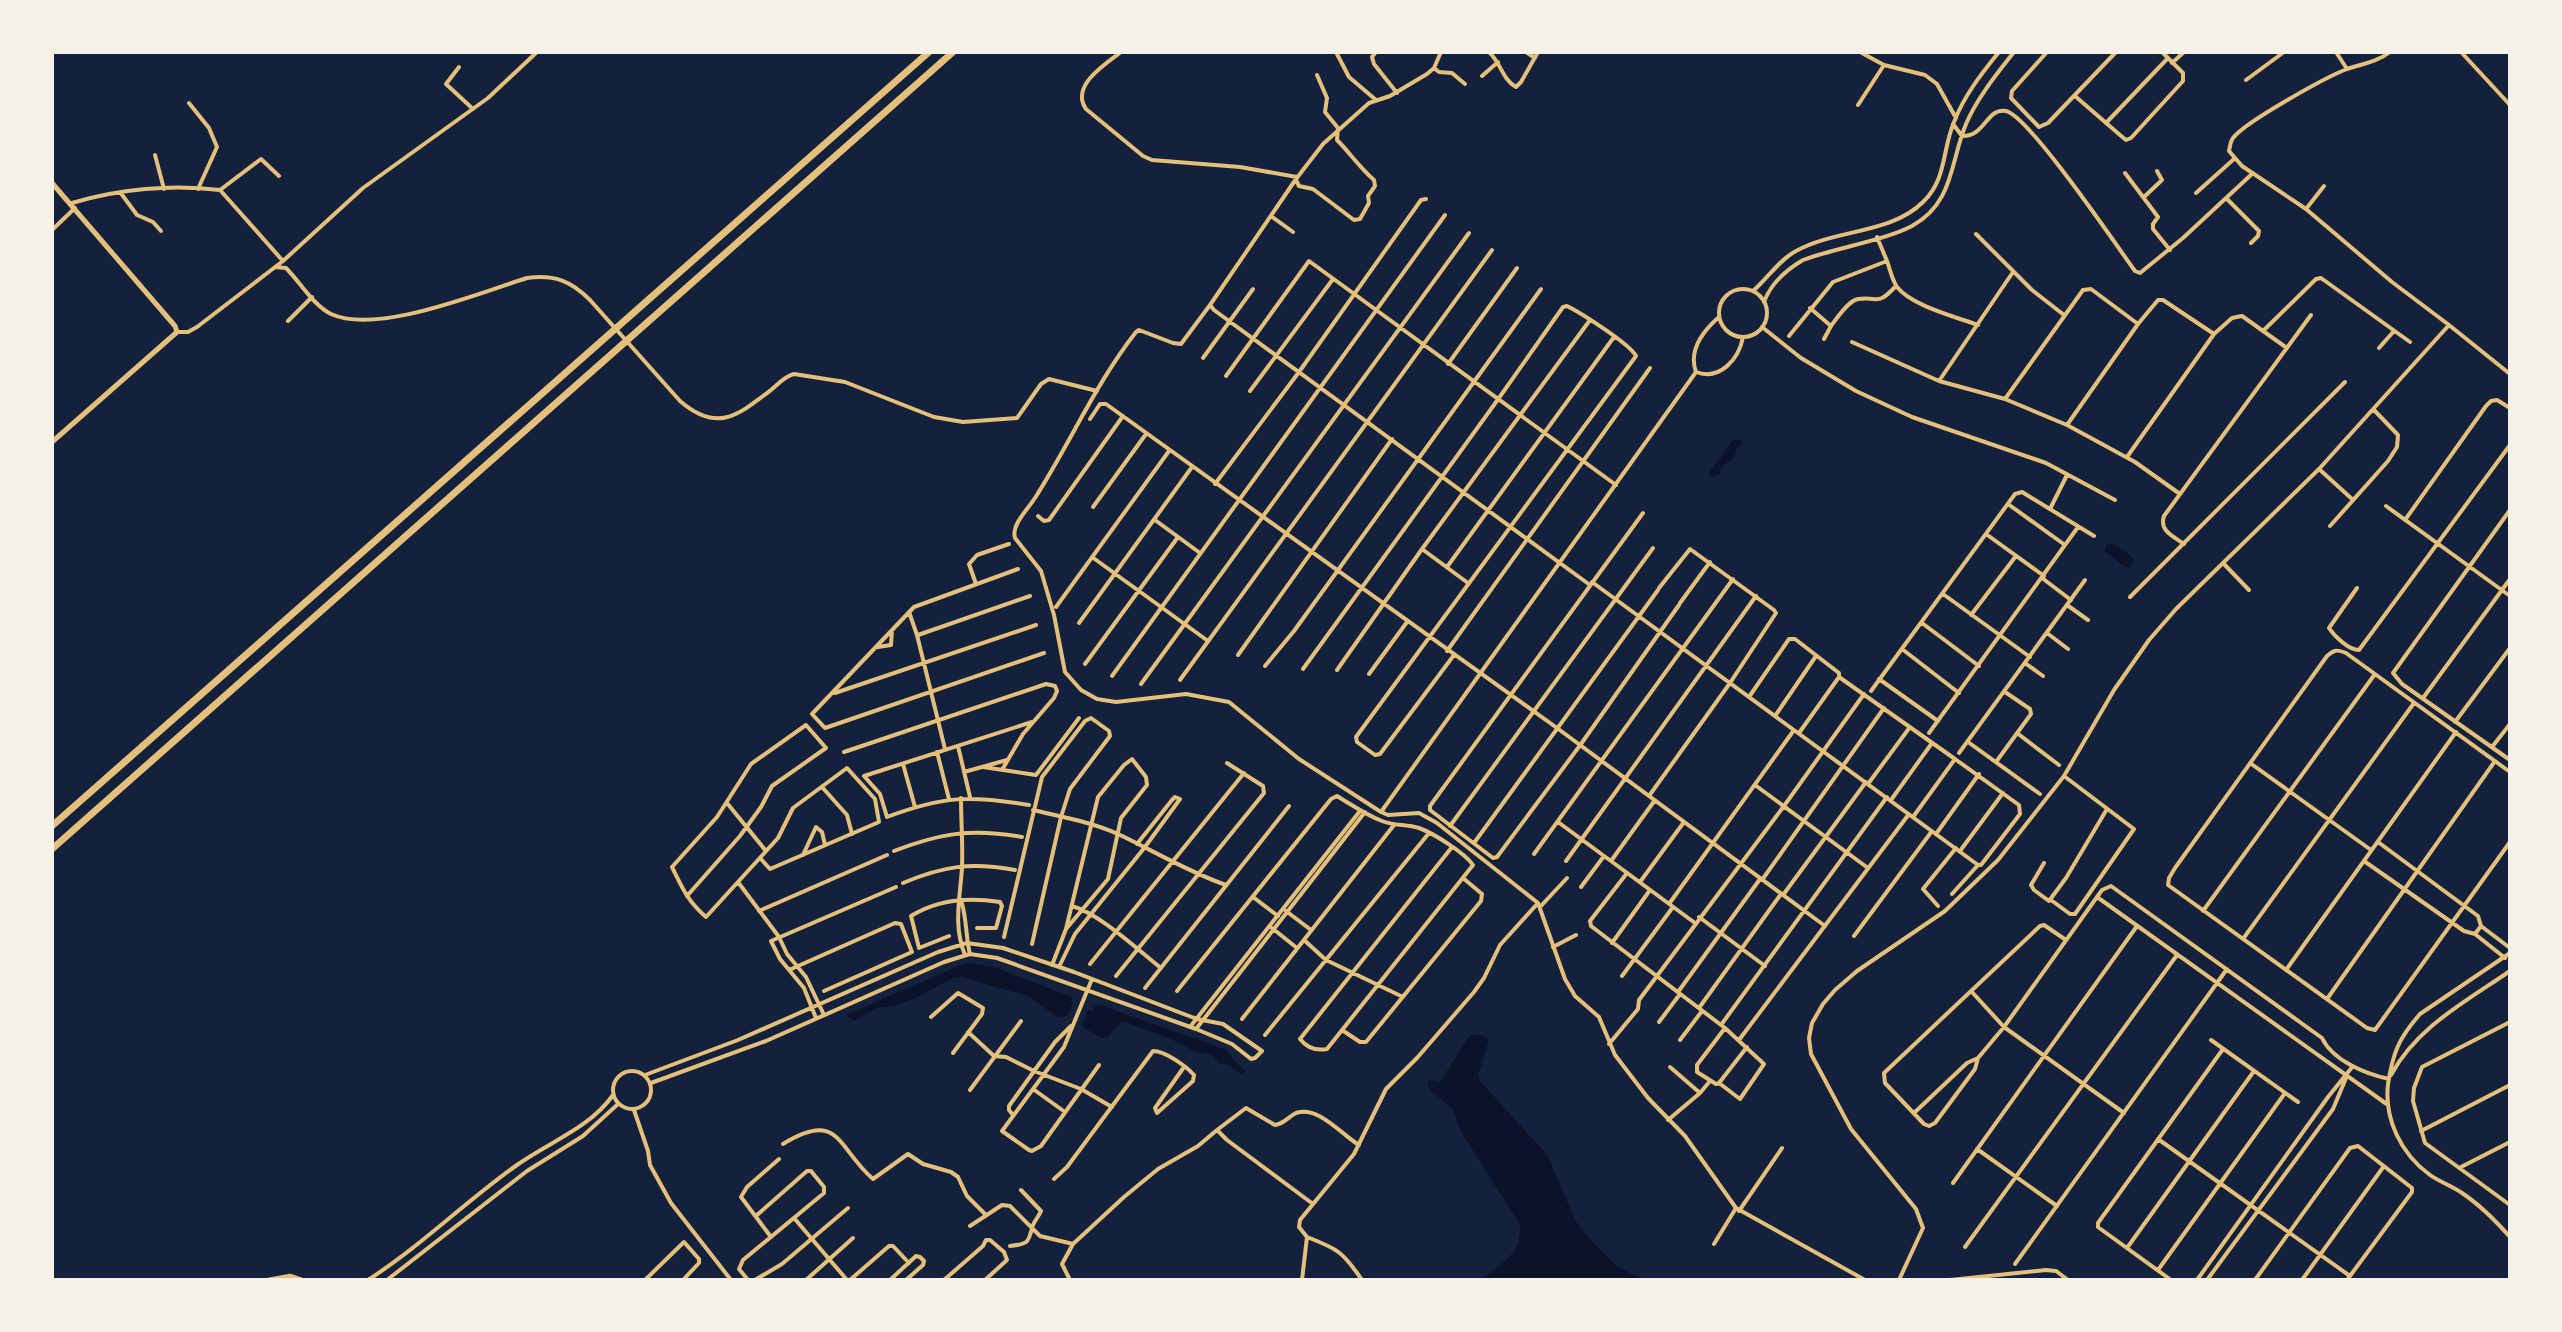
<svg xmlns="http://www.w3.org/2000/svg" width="2562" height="1332" viewBox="0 0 2562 1332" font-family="Ubuntu,sans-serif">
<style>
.water{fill:#0b132b}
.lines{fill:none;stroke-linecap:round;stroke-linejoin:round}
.minor{stroke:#e5c07b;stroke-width:4}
.tertiary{stroke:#e5c07b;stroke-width:4.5}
.secondary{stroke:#e5c07b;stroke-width:5}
.motorway{stroke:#e5c07b;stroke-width:7}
</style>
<rect width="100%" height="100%" fill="#14213d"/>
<path class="water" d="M1733,440H1741L1743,444L1737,448L1734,458L1722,466L1720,474L1711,477L1709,473Z
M2111,543L2128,553L2134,559L2131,567C2121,569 2115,556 2105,552V546Z
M970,963L994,967L1072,997L1070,1002L1073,1003L1067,1016L1058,1017L1028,996L961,977L953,978L914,999L893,1006L876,1008L854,1021L846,1015L961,965Z
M1100,1005L1227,1050L1233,1060L1246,1071L1241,1074L1229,1065L1220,1064L1210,1054L1198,1053L1173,1040L1122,1021L1107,1038H1100L1082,1026L1088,1010L1092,1011L1095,1006Z
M1470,1035H1482L1489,1040L1478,1075L1481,1082L1548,1156L1575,1220L1586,1235L1617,1266L1641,1279H1482C1503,1261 1521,1256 1520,1225L1460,1130L1453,1109L1430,1090L1427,1084L1429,1080L1440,1082Z"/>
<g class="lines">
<path class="minor" d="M1121,52C1105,64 1070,86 1086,109L1143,156L1152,160L1240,167L1297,177
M1336,52L1349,77L1376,100
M1376,52L1372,57L1374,64L1397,93
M1441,52L1434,68L1427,74L1390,96L1369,103L1323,144L1296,179L1210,305L1181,344L1173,343L1139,330L1136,332C1096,383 1070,443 1035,498C1028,509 1011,525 1015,538L1041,571L1054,615L1065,672L1081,690L1097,699L1116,702L1186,694L1229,702L1299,759L1381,812L1388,815L1419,813L1437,823L1538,903L1565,979L1575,996L1599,1017L1615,1055L1648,1098L1685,1136L1736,1208L1865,1280
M1489,52C1501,63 1502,79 1516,87L1521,82L1538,52
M1526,52L1535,58
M1860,52L1884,65L1925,75L1937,84L1956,118
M2047,52L2012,91L2011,98L2039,127L2048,123L2116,52
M2336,52L2347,69
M2390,52C2377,62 2362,64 2347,69C2326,77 2245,122 2233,138C2230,142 2230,147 2229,151L2242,166L2306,209L2392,282L2449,325
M2461,52L2510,105
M2172,63L2184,52
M459,67L446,84L473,109
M1434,68L1439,72L1452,73L1465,84
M1482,76L1498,62
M2246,80L2284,52
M2075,96L2120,135L2126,140L2131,138L2183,81V73L2162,52
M189,103L209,128L217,147L198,189
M1858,105L1884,65
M2106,123L2168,58
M1953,124L1962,136C1985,137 1987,107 2006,111C2029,116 2116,245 2135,271L2140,273L2183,238L2253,173
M155,155L164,189
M2125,173L2158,217L2153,224V229L2170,250
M1296,180L1299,186L1313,189L1354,220L1360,219L1369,203L1368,196L1375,186L1374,180C1360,168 1350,153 1337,140L1338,128L1325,112L1327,98L1317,75
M220,190L261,159L279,176
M120,192L137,215L153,222L161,231
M2196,193L2234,159
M2144,197L2162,180L2157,171
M2226,198L2259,231L2258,236L2251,243
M72,203C118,189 172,184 220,190L283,261L197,327L188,332H177
M2306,209L2324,186
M1271,216L1293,232
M52,230L75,208
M1976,234L2032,290L2064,315
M1877,237L1887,261
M283,261L363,188L488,98L537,52
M275,267L286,268C300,282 313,305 331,314C377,335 479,293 527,278C554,274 571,281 590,300L680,401C717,433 737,416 771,390C778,384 785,376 794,374L845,382L934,417L963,422L1017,418L1041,384L1049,379L1097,391
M1719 313a24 24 0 1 1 48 0a24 24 0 1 1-48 0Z
M1753,291C1768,278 1779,260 1796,251C1836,229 1891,234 1923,202C1947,179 1942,150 1954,122C1964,96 1981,74 1999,52
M1764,302C1771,283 1786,270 1803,260C1835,248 1883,241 1912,226C1954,203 1950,162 1966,124C1977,98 1996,75 2014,52
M1210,305L1214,310L1590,585
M1810,308L1831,326C1837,318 1848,301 1858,299C1880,296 1876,307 1896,286
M288,321L312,297
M1762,327L1801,358L1856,391L1912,417L2046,463L2115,500
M2263,331L2316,279L2321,278L2410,342
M1789,336L1833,282L1887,261C1890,269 1892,280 1897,287C1912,306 1956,317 1978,325
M1824,339L1831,326
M1852,342L1939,381L2005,399L2067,425L2135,462L2180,494
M2379,348L2394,331
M1203,358L1253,289
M1448,364L1517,268
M1696,372C1720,381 1739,359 1743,337
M1696,372C1688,350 1703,331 1719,317
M1226,376L1309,261L1616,485
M1939,381L2013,272
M1250,391L1333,279
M2005,399L2083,290L2091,289L2138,324
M1090,419L1100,404H1106L1557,728L1825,926
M2067,425L2138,324L2158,300H2163L2214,334
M2127,457L2214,334L2232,318L2242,316L2287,348
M2319,469L2352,499
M1215,484L1299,372L1421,200L1426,199
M2008,504L2065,545
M2386,506L2510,596
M1093,507L1146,434
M2050,509L2067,475
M2510,510L2393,673L2402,684L2510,760
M1643,513L1430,806V810L1493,858L1497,857L1581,744L1679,605
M1038,516L1044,521L1049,520L1123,416
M1155,520L1200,553
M2405,520L2486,406L2491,401L2497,400L2510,408
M2330,526L2388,461L2397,447L2398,435L2374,410
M1986,534L2044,576
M2184,544C2173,536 2159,531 2164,516L2311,315
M1422,549L1468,583
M1092,557L1208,641
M2223,563L2249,590
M1447,567L1614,337
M1018,569L914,607L812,714L825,728L1044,653
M2042,578L2071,600
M1592,582L1978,865H1981L2020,814L2019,805L1955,759
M976,584L969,564L977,555L1009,544
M2357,588L2329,628C2335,637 2349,650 2359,650L2510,445
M1943,594L2030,657
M2130,597L2345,382
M1680,603L1710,562
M2067,605L2088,620
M1056,607L1169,451
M909,612L917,635L945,749
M1971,615L2016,556
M1079,623L1192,467
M1922,623L1979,666
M2047,633L2068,649
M918,635L1030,596
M878,647L891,645L892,630
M1902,649L1959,693
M1447,651L1650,368
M1238,655L1392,439
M2025,663L2043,676
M1085,664L1178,537
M1265,666L1294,631L1541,289
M1303,669L1499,398L1563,307L1567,306C1581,313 1630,344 1636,356L1356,737L1357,742L1375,755L1380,754L1454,655
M1337,670L1422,549L1590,320
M1369,674L1407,622
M1112,676L1445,215
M1879,679L1938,721
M1180,680L1492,250
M1141,684L1469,233
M1871,691L2015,494L2022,492L2094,536
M835,693L1036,625
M1749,697L1789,639H1795L1839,673V677L1955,759L1913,817
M2423,698L2510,579
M1775,716L1816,656
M2455,722L2510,648
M1799,733L1839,677
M1929,733L2078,527
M2017,733L2059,765
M1968,742L2040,794
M958,746L970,797
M2492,747L2510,724
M844,752L1046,684L1055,686L1057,691L1054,698L1023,734L1002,770
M937,752L949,799
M1959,753L2085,580
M1996,762L2031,714L2030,709L2005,692
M2250,763L2371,850
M903,764L915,807
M983,767L1036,775L1079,718
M964,772L1007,760
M2510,772L2346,653C2337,649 2334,650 2327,656L2175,868L2169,878L2168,885L2367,1028L2375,1030L2510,842
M1868,784L1910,727
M1755,785L1868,868
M822,787L847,815L852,834
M1649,796L1730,683L1776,613L1774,610L1690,549L1659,588
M961,798C961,821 963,845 962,868C960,898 953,926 965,955
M1891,800L1932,743
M727,803L766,851
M1029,805C970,795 943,796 887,817L880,794L864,776L1032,722
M1033,810C1062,817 1091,822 1118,834C1154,851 1188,872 1226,885
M1381,812L1696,372
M1558,822L1695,923
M1450,826L1653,548
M1936,834L1979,774
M1474,843L1658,590
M894,851C941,833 972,828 1022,837
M1960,851L2003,793
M1534,854L1733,579
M803,855L816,827L822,832L825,845
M1566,861L1756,596
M1611,861L1655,800
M2364,861L2464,931L2475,934L2481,926L2478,916L2378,842
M2044,863L2031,885L2034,890L2049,901L2066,878L2107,809
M1627,873L1590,921L1591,926L1725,1028L1764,1064L1740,1099L1719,1083
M1762,880L1884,708
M738,882L779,937L787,954L806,977L824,1015
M1640,882L1684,822
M903,883C943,866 971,862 1015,870
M1581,887L1604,856
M1952,894L1978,865
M1783,895L1866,782
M687,896L740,836L761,807L772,786L826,748L806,725L751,764L717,817L672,867C683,889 687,900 706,917L778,838L793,808L847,768L875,799L879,822L770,869L760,858
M1253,897L1278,916
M2097,897L2388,1105
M960,899C966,907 966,941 970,954
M2051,900L2070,914H2075L2134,829L2064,776
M1669,904L1794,730
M1072,906C1100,914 1137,949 1161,968
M1938,906L1923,889L1956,848
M1540,907L1567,878
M759,911L887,855
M1286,911L1311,930
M2203,911L2375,674
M1699,917L1765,966
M2481,926L2510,948
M1272,928L1297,948
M2475,934L2505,958
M949,936L919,948L911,916C938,899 969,897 1000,902L1002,906L996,928H977
M1854,936L1932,831
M1004,937L1042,777L1085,721L1091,718L1109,731L1110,736L1070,789L1061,817L1032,944
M2243,939L2414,703
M1304,940L1326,960L1403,997
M2066,940L2044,925L2040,926L1884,1073L1885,1083L1924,1124L1929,1126L1935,1123L1975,1069L1978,1058L2004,1027L2102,890L2111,886L2322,1038C2333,1061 2366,1074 2389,1079
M1612,943L1650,890
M1553,947L1576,935
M2510,953L2420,1014C2399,1038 2393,1052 2388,1084C2384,1119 2401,1154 2430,1175C2440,1182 2452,1186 2462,1193C2480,1205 2495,1220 2510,1237
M1090,964L1244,773
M1052,965L1066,929L1098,797L1124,765L1132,759L1146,777L1147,785L1121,818L1108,879L1066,929
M1059,967L1075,934L1145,847L1180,799L1175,797L1172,800L1137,844
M789,970L895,923L901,924L912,952L824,991
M2286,970L2456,732
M1116,976L1264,793L1263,786L1227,763
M1622,976L1673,907
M1092,979L1064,1047L1002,1131L1029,1150L1032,1151L1041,1146L1099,1065
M1145,988L1289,806
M1177,991L1331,799L1337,796C1352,805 1366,815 1382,821C1394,826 1407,824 1419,828C1433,833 1465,853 1473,865L1327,1049C1316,1051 1307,1048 1300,1039L1452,847
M1971,991L2004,1027L2124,1113
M1678,992L1760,879
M2327,999L2495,761
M1699,1008L1781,894
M931,1017L958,993L983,1008L982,1014L953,1053
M816,1018L804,988L780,959L771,941L896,887
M1242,1019L1394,825
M1659,1022L1680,994
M2510,1022L2422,1067L2414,1088L2413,1101L2425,1143L2510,1205
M1721,1025L1887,797
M1190,1027L1360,811
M1725,1028L1697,1065V1072L1716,1084L1719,1083L1747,1047
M1196,1029L1365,812
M1342,1030L1360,1042H1366L1481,901L1482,894L1463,878
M968,1032L994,1056L1006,1057L1034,1071L1081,1089L1112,1107
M1265,1035L1429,833
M1680,1040L1702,1011
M1739,1040L1909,814
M2211,1040L2298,1102
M1609,1044L1638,1009L1639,1000L1784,806L1864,694
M1670,1067L1700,1093
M613 1090a19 19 0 1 1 38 0a19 19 0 1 1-38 0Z
M645,1075L738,1040L938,952L967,943L1003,948L1074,972L1197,1019L1223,1024L1262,1051L1255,1058L1251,1059L1232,1044L1196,1029L997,958L970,954L944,962L766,1041L651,1083
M2391,1075C2417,1027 2465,1002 2510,971
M1033,1089L1065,1112
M970,1090L1021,1021
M634,1110L648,1151L650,1165L671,1203L731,1280
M1914,1113L1967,1063L1978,1058
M1013,1115L1009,1110V1106L1055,1042L1071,1026
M1668,1120L1700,1093L1710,1081
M1217,1130L1246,1108L1275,1125C1284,1124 1288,1117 1296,1113C1318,1105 1342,1135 1359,1145
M2421,1131L2510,1085
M2158,1139L2350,1276
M783,1144C840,1109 837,1148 873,1179L908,1154L923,1164L951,1172L958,1177L967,1196L986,1215
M1977,1149L2057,1206
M2461,1167L2510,1142
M1054,1179L1067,1167L1153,1051C1165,1051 1186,1066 1194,1075L1193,1081L1157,1113L1155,1108L1184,1067
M1953,1183L2137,926
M1739,1211L1782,1148
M794,1218L847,1280
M970,1226L1002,1205L1010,1206L1040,1236L1073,1244
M771,1237L741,1197L747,1187L779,1159
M1307,1237C1338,1249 1343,1252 1362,1280
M1714,1244L1736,1208
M1010,1246C1030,1244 1028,1242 1033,1225C1035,1220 1039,1216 1041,1211L1021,1190
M1965,1247L2177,955
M2127,1248L2254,1071
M2015,1264L2227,969
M2158,1270L2285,1093
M368,1280C421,1246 466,1201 517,1165C549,1142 590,1128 613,1095
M387,1280L527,1171L583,1136L618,1104
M645,1280L684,1242L699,1259V1263L683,1280
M748,1280L739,1269L743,1260L824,1193V1187L811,1171H807L756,1216
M755,1280L782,1264L848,1208
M806,1280L853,1238
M850,1280L889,1246H893L909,1263
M890,1280L916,1256L920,1257L924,1261L923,1265L906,1280
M944,1280L983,1246L986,1240H990L1004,1252L1007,1260L985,1280
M1070,1280L1062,1264L1073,1244L1124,1197L1158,1169L1198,1146L1217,1130L1227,1140L1313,1204
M1302,1280L1307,1237L1299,1227L1300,1220L1354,1154L1386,1089L1417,1058L1474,992L1484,978L1500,945L1538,903
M1899,1280L1923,1228L1916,1209L1851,1129L1811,1054L1809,1038L1812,1023L1823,1004L1835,990L1857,971L1945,911L1998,860L2064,776L2114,690L2149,640L2176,609L2319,469L2449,325L2510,374
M1950,1280L2046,1270L2056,1271L2068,1280
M2171,1280L2102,1230L2098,1227V1223L2223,1049
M2197,1280L2328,1097L2353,1066
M2207,1280L2333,1109L2346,1078
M2255,1280L2350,1148L2358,1146L2412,1188V1192L2347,1280
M2302,1280L2384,1166"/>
<path class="tertiary" d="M268,1280L290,1276L302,1280"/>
<path class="secondary" d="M52,183L175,326L177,332L52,442"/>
<path class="motorway" d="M52,826L929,52
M52,849L953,52"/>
</g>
<rect width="2562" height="1332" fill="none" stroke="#f6f1e7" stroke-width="108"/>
</svg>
